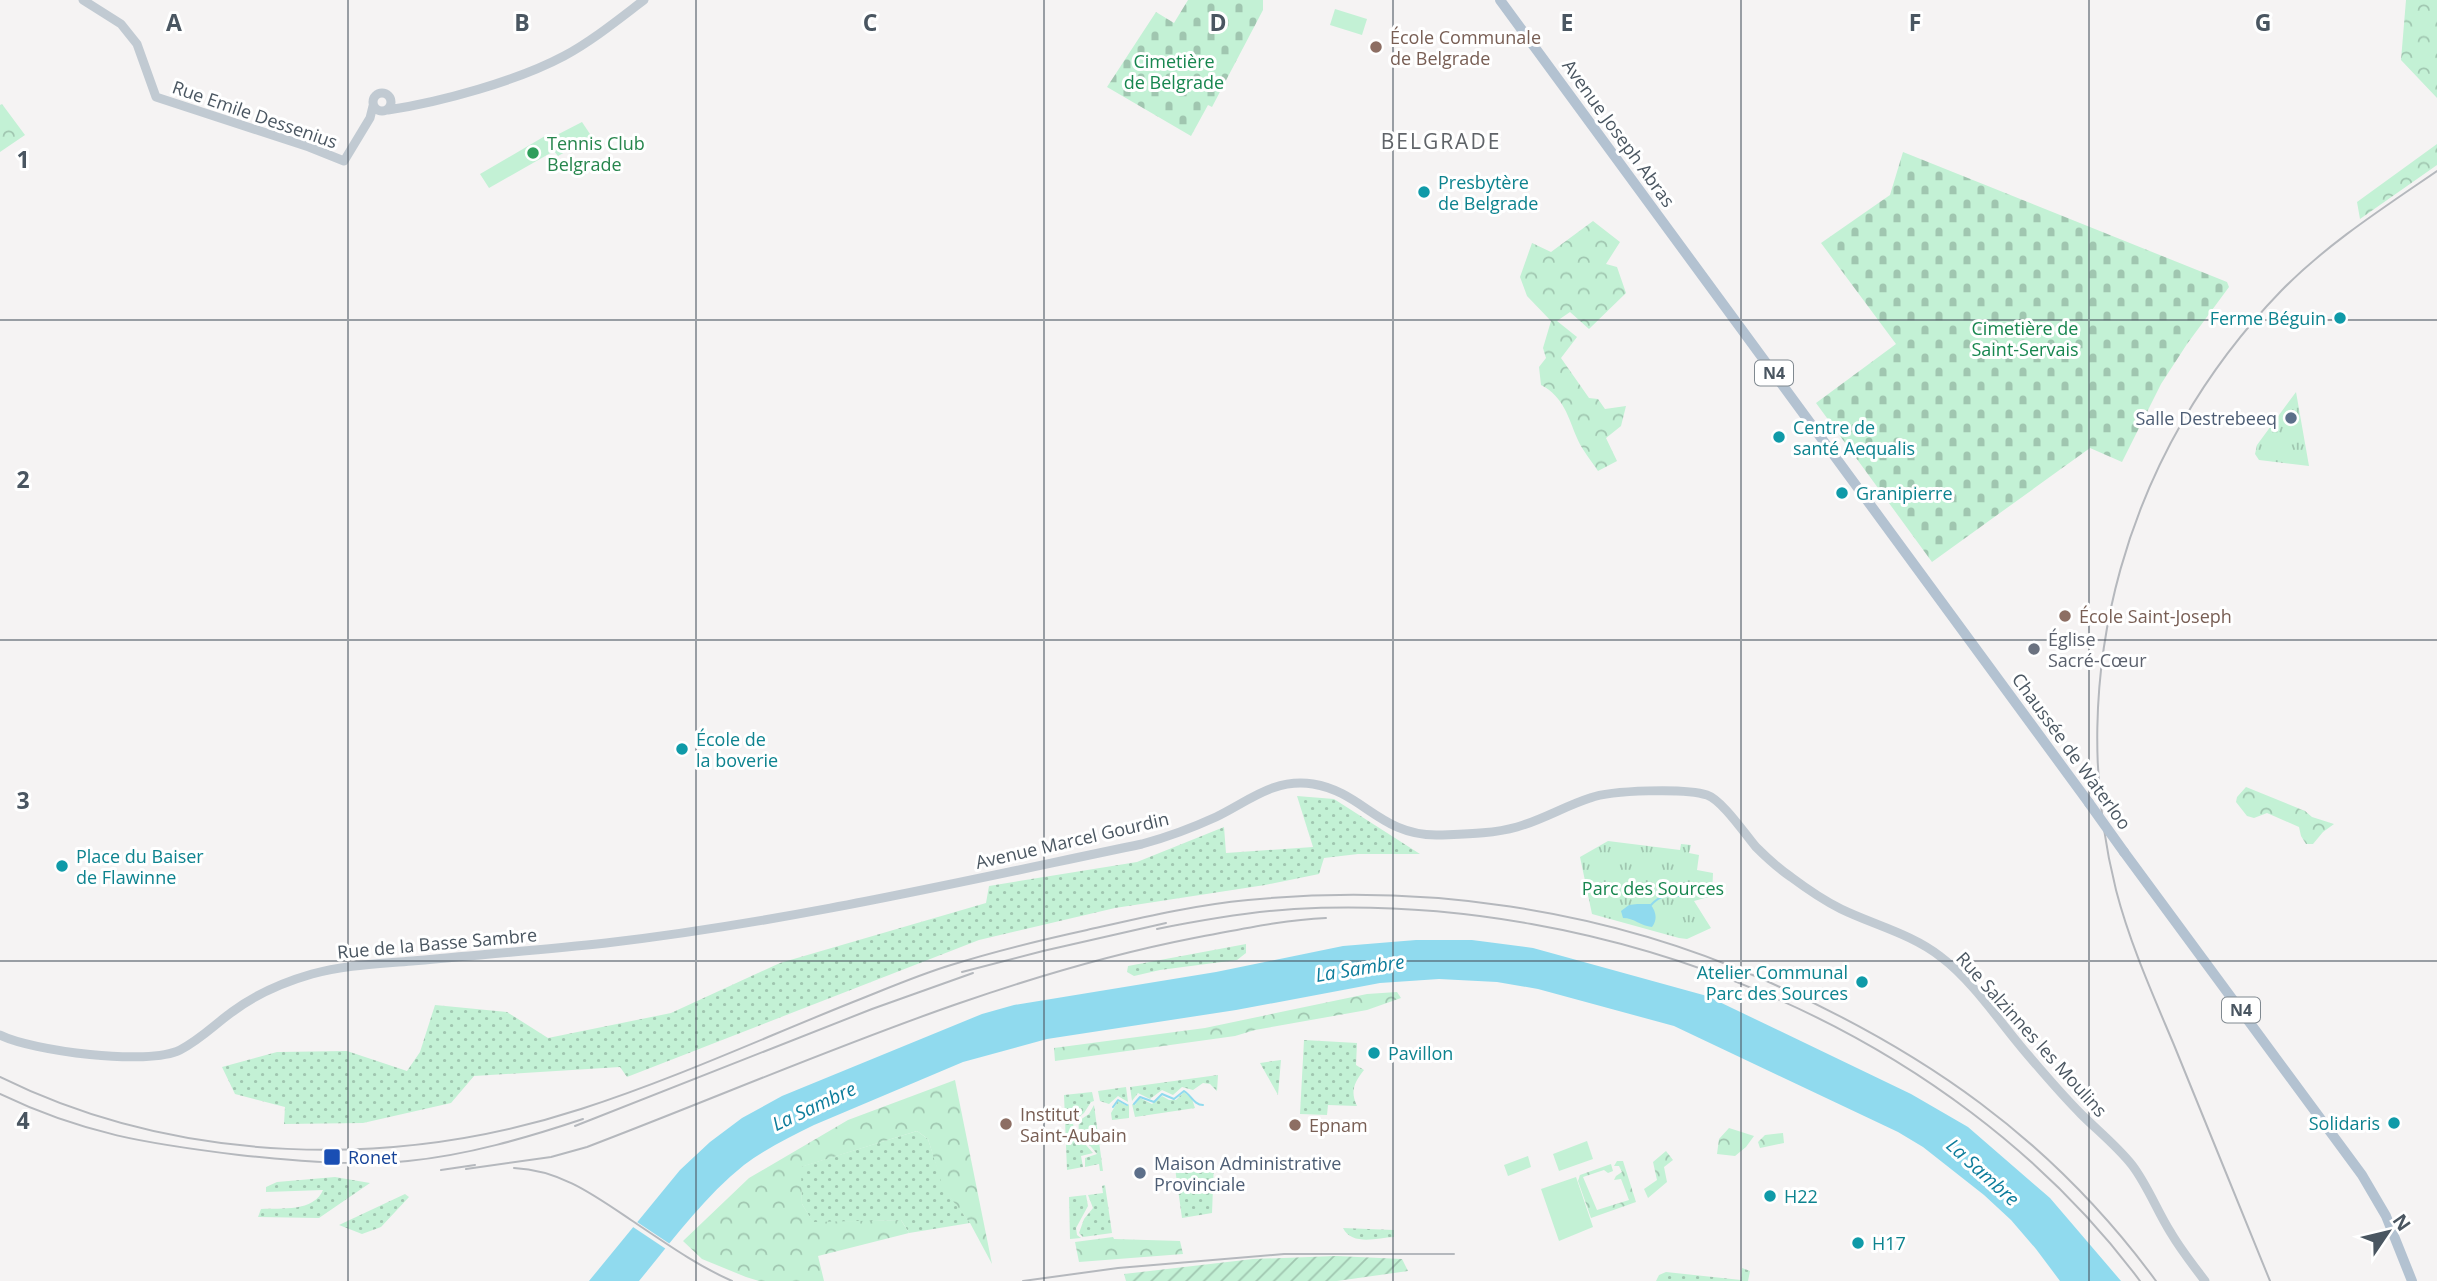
<svg xmlns="http://www.w3.org/2000/svg" width="2437" height="1281" viewBox="0 0 2437 1281" font-family="'Open Sans',sans-serif">
<style>
.grass{fill:url(#grass-dots)}
.forest{fill:url(#forest-crowns)}
.cemetery{fill:url(#cemetery-stones)}
.park{fill:url(#park-tufts)}
.garden{fill:url(#garden-furrows)}
.pitch{fill:#c3f1d5}
.water{fill:#90daee}
.pier{fill:#f5f3f3}
.lines{fill:none;stroke-linecap:round;stroke-linejoin:round}
.stream{stroke:#90daee;stroke-width:2}
.minor{stroke:#c1cad2;stroke-width:9}
.major{stroke:#b3c2d1;stroke-width:10}
.rail{stroke:#b5b8bd;stroke-width:2}
.major-bridge{stroke:#b3c2d1;stroke-width:10}
.grid{fill:none;stroke:#4a5661;stroke-width:2;stroke-opacity:0.55}
.education-dot{fill:#8d6e63;stroke:#fff;stroke-width:2.5}
.leisure-dot{fill:#2e9e5b;stroke:#fff;stroke-width:2.5}
.culture-dot{fill:#0f9aa8;stroke:#fff;stroke-width:2.5}
.service-dot{fill:#5c6f8a;stroke:#fff;stroke-width:2.5}
.worship-dot{fill:#6b7280;stroke:#fff;stroke-width:2.5}
.transit-dot{fill:#1a4fb4;stroke:#fff;stroke-width:2.5}
.labels{text-anchor:middle;dominant-baseline:central;stroke-width:6;stroke-linejoin:round;paint-order:stroke}
.shield{fill:#fff;stroke:#808990;stroke-width:2}
.shield-label{font-size:16px;font-weight:bold;fill:#4a5661}
.education-label{font-size:18px;fill:#785e54;stroke:#fff;text-anchor:start}
.park-label{font-size:18px;fill:#17864f;stroke:#fff}
.street-label{font-size:18px;fill:#4a5661;stroke:#fff}
.leisure-label{font-size:18px;fill:#27864d;stroke:#fff;text-anchor:start}
.culture-label{font-size:18px;fill:#0d838f;stroke:#fff;text-anchor:start}
.service-label{font-size:18px;fill:#4e5e75;stroke:#fff;text-anchor:end}
.worship-label{font-size:18px;fill:#5b616d;stroke:#fff;text-anchor:start}
.transit-label{font-size:18px;fill:#164399;stroke:#fff;text-anchor:start}
.water-label{font-size:19px;font-style:italic;fill:#0c7c9b;stroke:#fff}
.quarter-label{font-size:21px;letter-spacing:2px;fill:#5f6368;stroke:#fff}
.grid-label{font-size:23px;text-anchor:middle;font-weight:bold;fill:#4a5661;stroke:#fff;stroke-width:6;stroke-linejoin:round;paint-order:stroke}
</style>
<defs>
<pattern id="grass-dots" width="8" height="8" patternUnits="userSpaceOnUse" patternTransform="scale(1.75)"><rect width="8" height="8" fill="#c3f1d5"/><path d="M2 2h.1M6 6h.1" fill="none" stroke="#a0c6b0" stroke-width="1.8" stroke-linecap="round"/></pattern>
<pattern id="forest-crowns" width="20" height="18" patternUnits="userSpaceOnUse" patternTransform="scale(1.75)"><rect width="20" height="18" fill="#c3f1d5"/><path d="M2 6a3 3 0 1 1 6 0M12 15a3 3 0 1 1 6 0" fill="none" stroke="#a0c6b0"/></pattern>
<pattern id="cemetery-stones" width="16" height="16" patternUnits="userSpaceOnUse" patternTransform="scale(1.75)"><rect width="16" height="16" fill="#c3f1d5"/><path d="M2 7V4a2 2 0 0 1 4 0v3zM10 15v-3a2 2 0 0 1 4 0v3z" fill="#a0c6b0"/></pattern>
<pattern id="park-tufts" width="24" height="20" patternUnits="userSpaceOnUse" patternTransform="scale(1.75)"><rect width="24" height="20" fill="#c3f1d5"/><path d="M3 7l-1-3M5 7V3M7 7l1-3M15 17l-1-3M17 17v-4M19 17l1-3" fill="none" stroke="#a0c6b0"/></pattern>
<pattern id="garden-furrows" width="10" height="10" patternUnits="userSpaceOnUse" patternTransform="scale(1.75)"><rect width="10" height="10" fill="#c3f1d5"/><path d="M-1 1l2-2M0 10L10 0M9 11l2-2" fill="none" stroke="#a0c6b0"/></pattern>
</defs>
<rect width="100%" height="100%" fill="#f5f3f3"/>
<path class="grass" d="M1297,796L1334,799L1420,854H1358L1324,858L1319,874L1265,885L1115,908L979,940L627,1077L620,1067L474,1076L451,1103L363,1123L284,1124L285,1107L235,1094L222,1067L277,1052L347,1051L407,1071L420,1052L435,1005L507,1012L548,1038L671,1013L780,963L986,903L989,886L1137,862L1224,827L1226,853L1313,847Z
M1246,944V953L1237,960L1160,970L1134,976L1127,972L1128,966Z
M1304,1040L1357,1043L1356,1065L1364,1070C1354,1083 1350,1091 1357,1106L1328,1105L1327,1115L1300,1114Z
M1281,1060L1278,1095L1260,1063Z
M1218,1075L1217,1091L1210,1084L1203,1083L1193,1090L1182,1087L1173,1095L1162,1090L1150,1099L1138,1093L1132,1101L1130,1087Z
M1126,1087L1128,1102L1118,1096L1109,1104L1100,1101L1098,1091Z
M1092,1092L1094,1101L1091,1102L1084,1113L1073,1122L1074,1134L1078,1136L1093,1153L1081,1156L1083,1167L1067,1170L1064,1095Z
M1184,1092L1192,1099L1195,1108L1135,1117L1132,1104L1135,1105L1140,1098L1152,1104L1162,1096L1169,1100H1176Z
M1118,1101L1127,1106L1129,1104V1118L1112,1120L1111,1113Z
M1094,1105L1103,1171H1100L1099,1164L1085,1167V1158L1097,1154C1089,1142 1074,1136 1080,1120L1089,1114Z
M917,1131L928,1139L944,1188L970,1223L909,1233L901,1220L813,1223L802,1204L800,1167Z
M1214,1162L1212,1213L1182,1218L1175,1168Z
M335,1177L370,1183L319,1218L258,1217L261,1209C281,1208 314,1212 323,1190L266,1192V1187L277,1182Z
M1105,1185L1112,1233L1083,1237L1079,1233L1084,1219L1093,1208L1088,1195L1103,1193L1102,1186Z
M405,1194L409,1197L381,1227L362,1234L339,1225Z
M1086,1195L1088,1206L1076,1228L1077,1235L1081,1238L1070,1239L1069,1197Z
M1343,1228L1394,1230V1237C1377,1238 1352,1246 1343,1228Z
M1742,1268L1750,1271L1748,1281H1656L1659,1275L1666,1272L1741,1280Z"/>
<path class="forest" d="M2406,0H2437V98L2401,60Z
M2,104L25,135L0,152V105Z
M2437,144V165L2360,219L2357,202Z
M1593,221L1620,242L1606,264L1617,267L1626,293L1589,329L1570,312L1557,321L1577,337L1561,358L1589,398L1598,399L1605,409L1626,406L1621,426L1606,438L1617,461L1598,471C1591,460 1582,450 1577,438C1568,417 1564,397 1541,385L1539,367L1546,358L1543,348L1551,321L1527,296L1520,277L1532,243L1551,252Z
M2246,787L2305,811L2312,817L2334,824L2323,832L2313,844H2306L2301,836L2299,827L2267,813L2254,818L2247,816L2236,802L2237,797Z
M1397,992L1401,998L1367,1010L1255,1030L1235,1036L1055,1061L1054,1048L1205,1028L1367,994Z
M955,1080L992,1264L970,1223L943,1188L928,1139L917,1131L801,1167L802,1204L813,1222L901,1220L909,1233L818,1256L824,1281H759L746,1277L702,1259L683,1241L749,1178L848,1120Z
M1729,1128L1754,1136L1746,1147L1735,1156L1717,1154L1719,1139Z
M1783,1133L1784,1143L1760,1148L1758,1142L1765,1135Z
M1666,1151L1673,1160L1664,1167L1667,1182L1648,1198L1644,1189L1657,1180L1653,1162Z
M1617,1161H1623L1636,1202L1591,1218L1578,1181L1580,1175L1611,1164L1613,1171L1608,1173L1604,1170L1583,1177L1597,1210L1629,1200L1621,1179L1614,1180L1616,1176L1622,1172L1619,1166H1614Z
M1113,1237L1114,1239L1180,1241L1183,1254L1079,1262L1075,1242Z"/>
<path class="cemetery" d="M1188,0H1263V10L1212,107L1208,105L1191,136L1107,87L1156,12L1174,23Z
M1903,152L2227,282L2229,287L2187,344L2161,384L2122,462L2090,448L1932,562L1816,403L1896,344L1821,243L1890,195Z"/>
<path class="park" d="M2296,392L2309,466L2259,460L2255,454L2257,445Z
M1608,841L1680,850L1681,844L1691,845L1689,853L1699,855L1697,870L1713,873L1712,896L1694,901L1711,928L1687,939L1679,938L1592,914L1580,857Z"/>
<path class="garden" d="M1336,1256L1402,1259L1408,1271L1337,1281H1126L1124,1274L1253,1259Z"/>
<path class="pitch" d="M1335,9L1367,19L1362,35L1330,25Z
M582,122L592,137L558,156L554,151L489,188L480,174L545,136L549,139Z
M1587,1141L1593,1159L1559,1171L1553,1154Z
M1528,1156L1531,1167L1508,1176L1504,1165Z
M1576,1177L1593,1227L1559,1241L1541,1189Z"/>
<path class="water" d="M1637,904H1650C1656,911 1658,919 1652,927C1641,926 1634,918 1623,918L1621,911L1629,905Z
M1416,940H1472L1533,948L1707,996L1911,1094L1968,1127L2050,1198L2121,1281H2060L2036,1249L2011,1220L1984,1195L1923,1147L1898,1132L1674,1026L1538,989L1497,982L1439,979L1380,983L1236,1010L1047,1039L963,1062L814,1125C790,1137 765,1149 744,1165C703,1198 672,1241 639,1281H589L680,1170L710,1142L742,1118L782,1096L982,1014L1014,1005L1216,972L1343,946Z"/>
<path class="pier" d="M634,1220L673,1246L669,1251L630,1225Z"/>
<g class="lines">
<path class="stream" d="M1651,905C1660,895 1669,894 1681,896
M1134,1104L1140,1097L1154,1102L1162,1094L1174,1099L1184,1091C1191,1095 1194,1105 1203,1105
M1113,1107L1118,1100L1127,1105"/>
<path class="minor" d="M83,0L121,24L137,44L156,97L309,147L344,161L370,118L373,106
M373 102a9 9 0 1 1 18 0a9 9 0 1 1-18 0Z
M388,110C441,102 517,81 564,56C592,41 619,19 644,0
M0,1035C32,1051 148,1066 180,1050C201,1039 214,1025 232,1012C256,994 284,982 312,974C345,965 378,964 412,961C476,955 542,950 606,943C787,922 964,881 1142,844C1168,837 1192,828 1216,817C1249,801 1274,778 1313,784C1363,792 1380,836 1438,835C1464,834 1492,834 1517,827C1542,820 1565,806 1590,798C1611,790 1686,788 1707,795C1722,800 1745,834 1756,847C1767,858 1778,868 1791,877C1807,889 1823,900 1841,909C1874,925 1912,934 1941,957C1974,982 2001,1024 2028,1055C2045,1075 2062,1095 2081,1114C2097,1130 2117,1146 2132,1165C2148,1186 2157,1211 2171,1233C2181,1250 2193,1265 2205,1281"/>
<path class="major" d="M1500,0L2089,803
M2124,852L2362,1175L2386,1216L2412,1281"/>
<path class="rail" d="M1157,929C1202,920 1248,912 1294,909C1607,892 1949,1025 2140,1281
M962,972L1043,951L1166,923
M0,1077C178,1165 394,1170 581,1109C674,1079 763,1038 853,1002C886,989 918,975 951,965C996,951 1041,940 1087,930C1140,918 1194,905 1248,900C1422,883 1602,908 1762,979C1923,1050 2051,1138 2156,1281
M0,1094C83,1134 149,1144 239,1155C296,1161 352,1166 408,1161C468,1155 526,1138 583,1119
M575,1126L872,1009L973,973
M514,1168C560,1170 594,1195 631,1220C664,1242 696,1265 732,1281
M466,1169L551,1157L587,1147C787,1071 984,979 1194,938C1238,930 1281,920 1326,918
M441,1170L475,1165
M1023,1281L1118,1268L1284,1254H1454
M2270,1281C2238,1202 2206,1124 2174,1045C2153,995 2130,944 2116,890C2062,674 2127,450 2281,291C2327,244 2383,208 2437,171"/>
<path class="major-bridge" d="M2089,803L2124,852"/>
</g>
<path class="grid" d="M348,0V1281M696,0V1281M1044,0V1281M1393,0V1281M1741,0V1281M2089,0V1281M0,320H2437M0,640H2437M0,961H2437"/>
<g class="education-dot">
<circle cx="1376" cy="47" r="7"/>
<circle cx="2065" cy="616" r="7"/>
<circle cx="1006" cy="1124" r="7"/>
<circle cx="1295" cy="1125" r="7"/>
</g>
<circle class="leisure-dot" cx="533" cy="153" r="7"/>
<g class="culture-dot">
<circle cx="1424" cy="192" r="7"/>
<circle cx="2340" cy="318" r="7"/>
<circle cx="1779" cy="437" r="7"/>
<circle cx="1842" cy="493" r="7"/>
<circle cx="682" cy="749" r="7"/>
<circle cx="62" cy="866" r="7"/>
<circle cx="1862" cy="982" r="7"/>
<circle cx="1374" cy="1053" r="7"/>
<circle cx="2394" cy="1123" r="7"/>
<circle cx="1770" cy="1196" r="7"/>
<circle cx="1858" cy="1243" r="7"/>
</g>
<g class="service-dot">
<circle cx="2291" cy="418" r="7"/>
<circle cx="1140" cy="1173" r="7"/>
</g>
<circle class="worship-dot" cx="2034" cy="649" r="7"/>
<rect class="transit-dot" x="323" y="1148" width="18" height="18" rx="3.5"/>
<g class="labels">
<g class="shield">
<rect x="1755" y="360.5" width="38" height="25" rx="5"/>
<rect x="2222" y="997.5" width="38" height="25" rx="5"/>
</g>
<g class="shield-label">
<text x="1774" y="373">N4</text>
<text x="2241" y="1010">N4</text>
</g>
<g class="education-label">
<text x="1390" y="37">École Communale<tspan x="1390" dy="21">de Belgrade</tspan></text>
<text x="2079" y="616">École Saint-Joseph</text>
<text x="1020" y="1114">Institut<tspan x="1020" dy="21">Saint-Aubain</tspan></text>
<text x="1309" y="1125">Epnam</text>
</g>
<g class="park-label">
<text x="1174" y="61">Cimetière<tspan x="1174" dy="21">de Belgrade</tspan></text>
<text x="2025" y="328">Cimetière de<tspan x="2025" dy="21">Saint-Servais</tspan></text>
<text x="1653" y="888">Parc des Sources</text>
</g>
<g class="street-label">
<text transform="translate(255 114) rotate(19)">Rue Emile Dessenius</text>
<text transform="translate(1619 133) rotate(54)">Avenue Joseph Abras</text>
<text transform="translate(2072 751) rotate(54)">Chaussée de Waterloo</text>
<text transform="translate(1072 840) rotate(-13)">Avenue Marcel Gourdin</text>
<text transform="translate(437 943) rotate(-5)">Rue de la Basse Sambre</text>
<text transform="translate(2032 1034) rotate(48)">Rue Salzinnes les Moulins</text>
</g>
<g class="leisure-label">
<text x="547" y="143">Tennis Club<tspan x="547" dy="21">Belgrade</tspan></text>
</g>
<g class="culture-label">
<text x="1438" y="182">Presbytère<tspan x="1438" dy="21">de Belgrade</tspan></text>
<text x="2326" y="318" text-anchor="end">Ferme Béguin</text>
<text x="1793" y="427">Centre de<tspan x="1793" dy="21">santé Aequalis</tspan></text>
<text x="1856" y="493">Granipierre</text>
<text x="696" y="739">École de<tspan x="696" dy="21">la boverie</tspan></text>
<text x="76" y="856">Place du Baiser<tspan x="76" dy="21">de Flawinne</tspan></text>
<text x="1848" y="972" text-anchor="end">Atelier Communal<tspan x="1848" dy="21">Parc des Sources</tspan></text>
<text x="1388" y="1053">Pavillon</text>
<text x="2380" y="1123" text-anchor="end">Solidaris</text>
<text x="1784" y="1196">H22</text>
<text x="1872" y="1243">H17</text>
</g>
<g class="service-label">
<text x="2277" y="418">Salle Destrebeeq</text>
<text x="1154" y="1163" text-anchor="start">Maison Administrative<tspan x="1154" dy="21">Provinciale</tspan></text>
</g>
<g class="worship-label">
<text x="2048" y="639">Église<tspan x="2048" dy="21">Sacré-Cœur</tspan></text>
</g>
<g class="transit-label">
<text x="348" y="1157">Ronet</text>
</g>
<g class="water-label">
<text transform="translate(1360 968) rotate(-9)">La Sambre</text>
<text transform="translate(814 1106) rotate(-25)">La Sambre</text>
<text transform="translate(1983 1172) rotate(42)">La Sambre</text>
</g>
<g class="quarter-label">
<text x="1441" y="141">BELGRADE</text>
</g>
</g>
<g class="grid-label">
<text x="174" y="31">A</text>
<text x="522" y="31">B</text>
<text x="870" y="31">C</text>
<text x="1218" y="31">D</text>
<text x="1567" y="31">E</text>
<text x="1915" y="31">F</text>
<text x="2263" y="31">G</text>
<text x="23" y="168">1</text>
<text x="23" y="488">2</text>
<text x="23" y="809">3</text>
<text x="23" y="1129">4</text>
</g>
<g transform="translate(2388 1232) rotate(55)" stroke="#ffffff" stroke-width="5" paint-order="stroke">
<path d="M0-5L12 26L0 18L-12 26Z" fill="#4a5661"/>
<text y="-10" font-size="19" font-weight="bold" text-anchor="middle" fill="#4a5661">N</text>
</g>
</svg>
